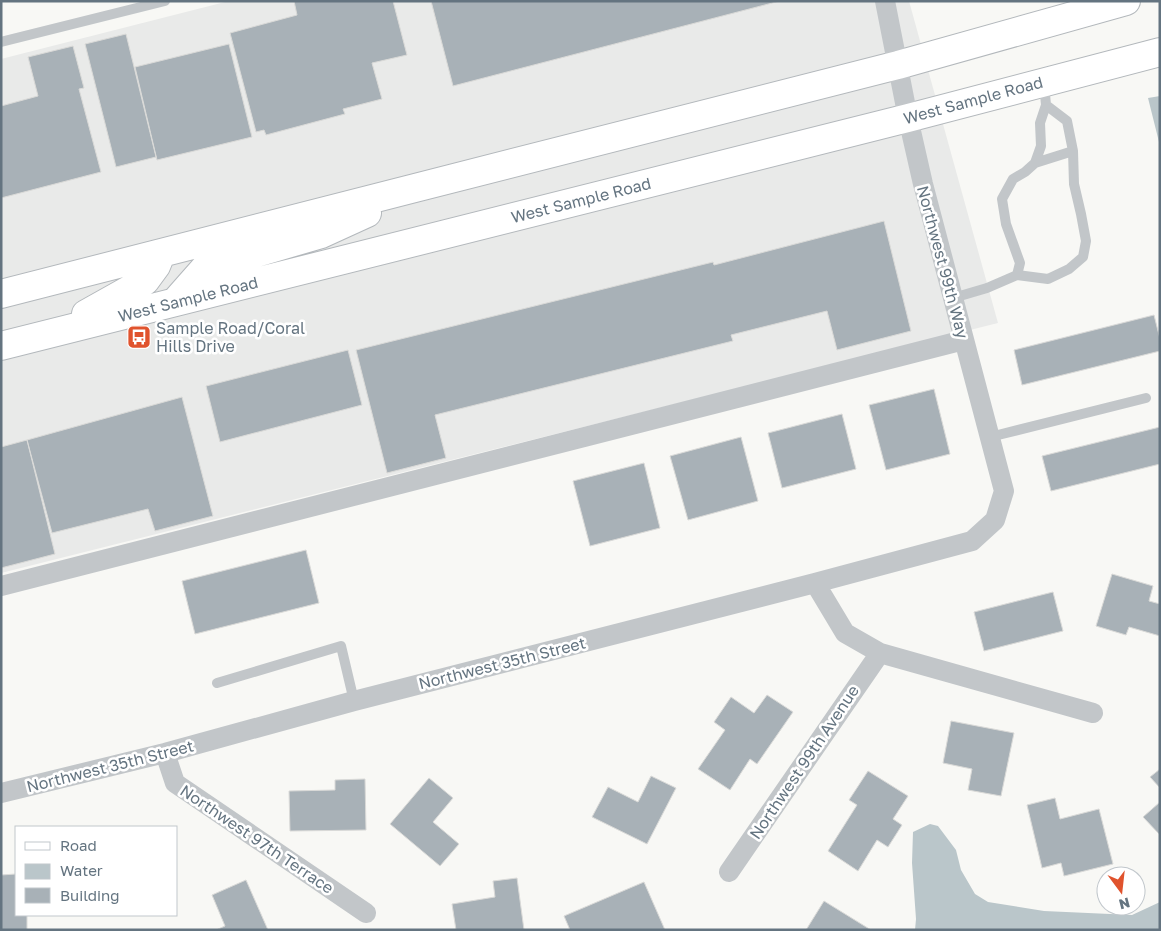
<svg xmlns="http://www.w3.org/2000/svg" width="1161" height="931" viewBox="0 0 1161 931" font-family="'Golos Text',sans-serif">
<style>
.built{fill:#e9eae9}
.water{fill:#bac6ca}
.building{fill:#a8b1b7;stroke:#dadad8}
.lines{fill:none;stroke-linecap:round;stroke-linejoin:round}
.primary-casing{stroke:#b3b8bc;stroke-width:30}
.service{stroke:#c2c6c9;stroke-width:10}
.minor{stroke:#c2c6c9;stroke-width:20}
.primary{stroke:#fff;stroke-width:28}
.labels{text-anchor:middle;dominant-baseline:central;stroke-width:5;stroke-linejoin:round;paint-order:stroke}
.street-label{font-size:16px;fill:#647480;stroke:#fff}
.poi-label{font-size:16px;fill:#647480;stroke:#fff;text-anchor:start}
</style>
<rect width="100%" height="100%" fill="#f8f8f5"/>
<path class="built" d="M229,1H909L998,323L1,573V59Z"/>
<path class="water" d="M1160,96V146L1148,98Z
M930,824L938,826L956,850L961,870L975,894L988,902L1044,911L1132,915L1160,902V929L915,930L916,919L912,863L913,832Z"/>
<path class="building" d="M294,1H393L407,55L372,63L382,99L343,109L345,114L266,135L264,130L256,132L230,33L297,15Z
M431,1H780L453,86Z
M126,34L156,157L116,167L85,44Z
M229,44L252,137L157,160L135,67Z
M73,46L84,88L79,89L101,172L1,198V106L38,96L28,57Z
M884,221L911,331L837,350L827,311L731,335L733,341L435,415L446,458L387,473L356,350L713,262L714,265Z
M1154,315L1160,339V351L1022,385L1014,350Z
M348,350L362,405L220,442L206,386Z
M934,389L950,454L886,470L869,405Z
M182,397L213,516L155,531L148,509L52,533L27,440Z
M842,414L856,469L782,488L768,433Z
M1160,427V464L1051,491L1042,456Z
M741,437L758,501L688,520L670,456Z
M27,440L55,554L1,568V447Z
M644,463L660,528L590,546L573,481Z
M306,550L319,603L195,634L182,581Z
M1112,574L1153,586L1149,601L1160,604V636L1129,627L1126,635L1096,626Z
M1053,592L1063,631L984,651L974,612Z
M767,695L793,712L757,764L750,759L730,790L698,769L725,730L714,722L731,697L754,713Z
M951,721L1014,733L1001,796L968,790L972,769L943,763Z
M1160,769V788L1150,777Z
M868,771L908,796L893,819L902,825L888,847L877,840L858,871L828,851L857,805L849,800Z
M651,776L676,788L647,844L592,817L608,787L638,802Z
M429,778L453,798L433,822L459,844L440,866L390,824Z
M365,779L366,830L290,831L289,791L335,790V780Z
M1055,798L1060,819L1099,809L1113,864L1064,876L1061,863L1042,868L1027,805Z
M1160,802V835L1143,817Z
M16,874V915H27V930H1V875Z
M517,878L524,930H456L452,904L495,897L493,881Z
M246,880L268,930H216L225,926L212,895Z
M644,882L665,930H570L564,916Z
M824,901L871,930H806Z"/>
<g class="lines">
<g class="primary-casing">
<path id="primary" d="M1,294L415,188L898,65L1126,1
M175,302L205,268L321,234L367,213
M86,314L145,281L156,266L161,254
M1,346L908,118L1160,52"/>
</g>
<path class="service" d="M1,42L165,1
M1035,163L1041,146L1040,123L1046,105L1044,83
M1017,275L1020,263L1006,224L1002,199L1013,179L1025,172L1035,163L1073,151
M953,298L987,288L1017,275L1048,279L1069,269L1083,257L1086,241L1081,214L1074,184L1073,151L1067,121L1046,105
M990,437L1146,398
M217,683L341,646L354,701"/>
<path class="minor" d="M815,583L845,633L880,653L1093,713
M1,586L964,340
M165,753L175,783L366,913
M1,793L165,753L354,701L815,583L972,541L995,520L1004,491L923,184L908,118L885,1
M729,872L880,653"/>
<use href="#primary" class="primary"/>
</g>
<defs>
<g id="bus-square" transform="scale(1.25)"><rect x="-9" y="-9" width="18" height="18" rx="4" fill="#e0532d" stroke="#fff"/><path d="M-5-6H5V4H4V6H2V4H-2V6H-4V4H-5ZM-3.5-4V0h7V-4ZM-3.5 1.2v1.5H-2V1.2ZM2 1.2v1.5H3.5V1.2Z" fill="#fff"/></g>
</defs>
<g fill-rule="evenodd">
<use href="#bus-square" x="139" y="337"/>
</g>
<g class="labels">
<g class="street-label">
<text transform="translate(973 100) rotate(-15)">West Sample Road</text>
<text transform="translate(581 200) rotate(-14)">West Sample Road</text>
<text transform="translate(943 262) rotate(75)">Northwest 99th Way</text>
<text transform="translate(188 299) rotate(-14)">West Sample Road</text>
<text transform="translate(502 663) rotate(-14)">Northwest 35th Street</text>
<text transform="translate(804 762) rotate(-56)">Northwest 99th Avenue</text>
<text transform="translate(110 766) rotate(-14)">Northwest 35th Street</text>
<text transform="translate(257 839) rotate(34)">Northwest 97th Terrace</text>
</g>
<g class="poi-label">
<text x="156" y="328">Sample Road/Coral<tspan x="156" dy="18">Hills Drive</tspan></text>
</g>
</g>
<rect width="1161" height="931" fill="none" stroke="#647480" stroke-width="5"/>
<rect x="15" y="826" width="162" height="90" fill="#ffffff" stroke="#c1c7cc"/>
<rect x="25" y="842" width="25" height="8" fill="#ffffff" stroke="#c1c7cc"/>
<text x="60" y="851" font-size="15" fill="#647480">Road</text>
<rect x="25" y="864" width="25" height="15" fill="#bac6ca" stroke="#c1c7cc"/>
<text x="60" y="876" font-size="15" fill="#647480">Water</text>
<rect x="25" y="888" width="25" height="15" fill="#a8b1b7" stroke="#c1c7cc"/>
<text x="60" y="901" font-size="15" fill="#647480">Building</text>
<g transform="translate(1121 891) rotate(165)"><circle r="24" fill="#ffffff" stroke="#c1c7cc"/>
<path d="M0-4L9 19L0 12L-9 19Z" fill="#e0532d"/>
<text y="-8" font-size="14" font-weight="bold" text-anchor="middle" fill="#647480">N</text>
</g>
</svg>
